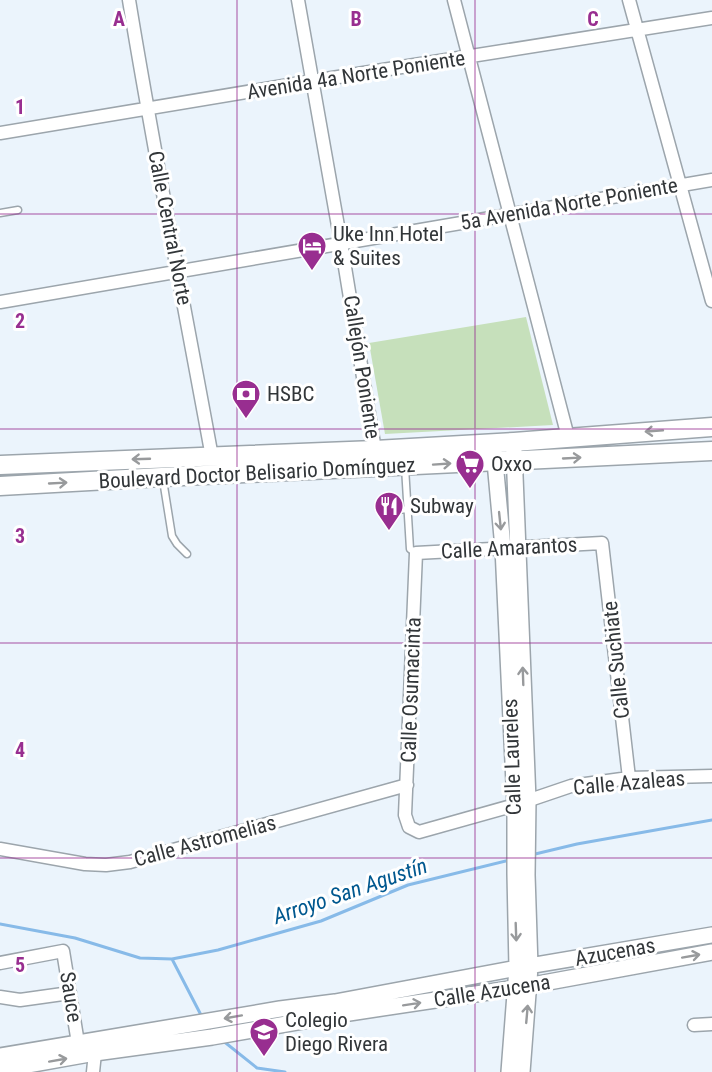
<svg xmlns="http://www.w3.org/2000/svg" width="712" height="1072" viewBox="0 0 712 1072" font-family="'Roboto Condensed',sans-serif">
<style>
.green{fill:#c6e0bb}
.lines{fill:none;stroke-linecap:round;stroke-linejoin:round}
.stream{stroke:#87bae8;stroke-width:3}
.service-casing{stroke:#9ca5ac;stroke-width:9}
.minor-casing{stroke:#9ca5ac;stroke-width:15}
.tertiary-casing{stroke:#9ca5ac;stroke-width:18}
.primary-casing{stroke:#9ca5ac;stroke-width:21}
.service{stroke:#fff;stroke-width:6}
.minor{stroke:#fff;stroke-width:12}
.tertiary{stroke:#fff;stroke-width:15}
.primary{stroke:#fff;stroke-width:18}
.oneway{stroke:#989a9c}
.grid{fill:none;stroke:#982e90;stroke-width:1.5;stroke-opacity:0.55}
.labels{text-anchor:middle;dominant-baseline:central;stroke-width:6;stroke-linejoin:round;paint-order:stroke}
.street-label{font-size:21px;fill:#323639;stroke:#fff}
.poi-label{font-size:21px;fill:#323639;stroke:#fff;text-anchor:start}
.water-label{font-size:22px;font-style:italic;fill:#00588f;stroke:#fff}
.grid-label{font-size:20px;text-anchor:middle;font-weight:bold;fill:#982e90;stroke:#fff;stroke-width:6;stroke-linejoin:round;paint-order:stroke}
</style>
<rect width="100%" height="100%" fill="#ebf4fc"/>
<path class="green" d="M526,317L553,425L385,434L369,343Z"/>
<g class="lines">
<path class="stream" d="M531,855L577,844L712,820
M0,924L75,938L140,958L172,959L218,950L321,921L408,885L510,860
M172,959L202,1017
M222,1040L257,1068L285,1072"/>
<g class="service-casing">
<path id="service" d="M0,213L18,210
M405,467L410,549L416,553
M163,480L172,536L177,544L187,554
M391,510L436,508"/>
</g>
<g class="minor-casing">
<path id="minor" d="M129,0C154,153 184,304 212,457
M298,0L341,243L375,450
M454,0L568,437
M629,0L712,301
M0,133L313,81L712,18
M0,302L712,180
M629,778L602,543L416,553L405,815L409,827L419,832L515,805L571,786L629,778L712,776
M0,849L85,864L106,865L130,862L407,785
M0,963L63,951L78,1043
M0,997L20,1000L70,993
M694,1025L712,1024
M93,1072L95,1053"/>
</g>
<g class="tertiary-casing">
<path id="tertiary" d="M494,451L503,548L515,805V874L517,968L509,1072
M514,451L528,800L527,875L530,967L522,1072
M0,1056L280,1009L335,1002L517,968L712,935
M0,1070L95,1053L212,1037L349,1013L516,988L712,952"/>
</g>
<g class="primary-casing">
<path id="primary" d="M0,465L375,450L514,442L712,427
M0,486L162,477L712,451"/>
</g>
<use href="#service" class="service"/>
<use href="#minor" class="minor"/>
<use href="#tertiary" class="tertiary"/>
<use href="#primary" class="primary"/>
</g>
<defs><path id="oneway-shaft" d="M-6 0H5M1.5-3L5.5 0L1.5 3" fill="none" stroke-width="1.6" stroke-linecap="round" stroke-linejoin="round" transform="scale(1.5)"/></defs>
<g class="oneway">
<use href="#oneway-shaft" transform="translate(654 431) rotate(176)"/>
<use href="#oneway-shaft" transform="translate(572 458) rotate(-3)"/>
<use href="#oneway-shaft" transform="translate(141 459) rotate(178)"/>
<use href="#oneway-shaft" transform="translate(442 464) rotate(-4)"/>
<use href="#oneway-shaft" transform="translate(58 483) rotate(-3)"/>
<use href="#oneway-shaft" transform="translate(500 521) rotate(84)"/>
<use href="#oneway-shaft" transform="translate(523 676) rotate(-92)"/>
<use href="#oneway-shaft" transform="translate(516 932) rotate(88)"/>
<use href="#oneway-shaft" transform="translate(691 956) rotate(-10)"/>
<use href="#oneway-shaft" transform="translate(412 1004) rotate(-9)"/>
<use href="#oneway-shaft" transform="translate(527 1014) rotate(-85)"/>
<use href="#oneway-shaft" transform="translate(233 1017) rotate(170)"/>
<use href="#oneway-shaft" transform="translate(58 1060) rotate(-10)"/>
</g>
<path class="grid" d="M237,0V1072M475,0V1072M0,214H712M0,429H712M0,643H712M0,858H712"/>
<defs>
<g id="hotel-pin" transform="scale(1.5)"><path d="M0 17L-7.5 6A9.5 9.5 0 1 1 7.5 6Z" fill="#982e90" stroke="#fff"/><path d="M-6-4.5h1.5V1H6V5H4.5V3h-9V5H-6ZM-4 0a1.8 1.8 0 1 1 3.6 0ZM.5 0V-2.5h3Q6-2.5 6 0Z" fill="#fff"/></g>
<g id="bank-pin" transform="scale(1.5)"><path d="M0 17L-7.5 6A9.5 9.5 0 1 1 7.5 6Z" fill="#982e90" stroke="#fff"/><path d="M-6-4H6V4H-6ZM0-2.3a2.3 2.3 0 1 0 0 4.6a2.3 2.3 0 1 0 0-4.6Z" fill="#fff"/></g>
<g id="supermarket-pin" transform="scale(1.5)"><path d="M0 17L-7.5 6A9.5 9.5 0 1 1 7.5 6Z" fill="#982e90" stroke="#fff"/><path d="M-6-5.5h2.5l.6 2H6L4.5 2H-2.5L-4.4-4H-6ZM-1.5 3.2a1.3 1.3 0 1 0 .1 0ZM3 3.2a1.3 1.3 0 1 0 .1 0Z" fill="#fff"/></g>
<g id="restaurant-pin" transform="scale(1.5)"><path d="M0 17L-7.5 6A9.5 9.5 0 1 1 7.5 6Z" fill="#982e90" stroke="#fff"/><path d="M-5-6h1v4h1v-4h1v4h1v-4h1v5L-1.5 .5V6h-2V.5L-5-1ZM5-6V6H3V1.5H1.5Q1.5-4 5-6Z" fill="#fff"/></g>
<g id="school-pin" transform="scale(1.5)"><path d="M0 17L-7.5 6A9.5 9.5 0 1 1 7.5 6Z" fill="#982e90" stroke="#fff"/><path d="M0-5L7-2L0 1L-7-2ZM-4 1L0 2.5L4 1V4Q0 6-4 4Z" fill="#fff"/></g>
</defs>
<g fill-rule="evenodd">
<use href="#hotel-pin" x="312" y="246"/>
<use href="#bank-pin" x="246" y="394"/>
<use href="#supermarket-pin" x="470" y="464"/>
<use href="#restaurant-pin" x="389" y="506"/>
<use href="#school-pin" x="264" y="1032"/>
</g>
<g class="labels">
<g class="street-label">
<text transform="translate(356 75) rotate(-9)">Avenida 4a Norte Poniente</text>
<text transform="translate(569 204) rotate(-10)">5a Avenida Norte Poniente</text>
<text transform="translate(170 228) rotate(79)">Calle Central Norte</text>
<text transform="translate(362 367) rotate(81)">Callejón Poniente</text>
<text transform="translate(257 473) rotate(-3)">Boulevard Doctor Belisario Domínguez</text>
<text transform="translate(509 548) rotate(-3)">Calle Amarantos</text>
<text transform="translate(616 660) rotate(-96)">Calle Suchiate</text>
<text transform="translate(411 690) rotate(-88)">Calle Osumacinta</text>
<text transform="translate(512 757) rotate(-92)">Calle Laureles</text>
<text transform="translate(629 783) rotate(-5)">Calle Azaleas</text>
<text transform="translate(205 841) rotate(-15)">Calle Astromelias</text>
<text transform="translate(615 952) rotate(-10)">Azucenas</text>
<text transform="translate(492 991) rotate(-9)">Calle Azucena</text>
<text transform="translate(71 997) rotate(81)">Sauce</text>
</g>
<g class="poi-label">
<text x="333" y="234">Uke Inn Hotel<tspan x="333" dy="24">&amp; Suites</tspan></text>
<text x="267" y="394">HSBC</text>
<text x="491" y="464">Oxxo</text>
<text x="410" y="506">Subway</text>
<text x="285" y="1020">Colegio<tspan x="285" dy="24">Diego Rivera</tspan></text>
</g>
<g class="water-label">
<text transform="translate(350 891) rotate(-19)">Arroyo San Agustín</text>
</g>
</g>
<g class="grid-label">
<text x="119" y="26">A</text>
<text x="356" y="26">B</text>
<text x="593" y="26">C</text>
<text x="20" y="114">1</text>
<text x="20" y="328">2</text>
<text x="20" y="543">3</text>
<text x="20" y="757">4</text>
<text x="20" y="972">5</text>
</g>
</svg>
